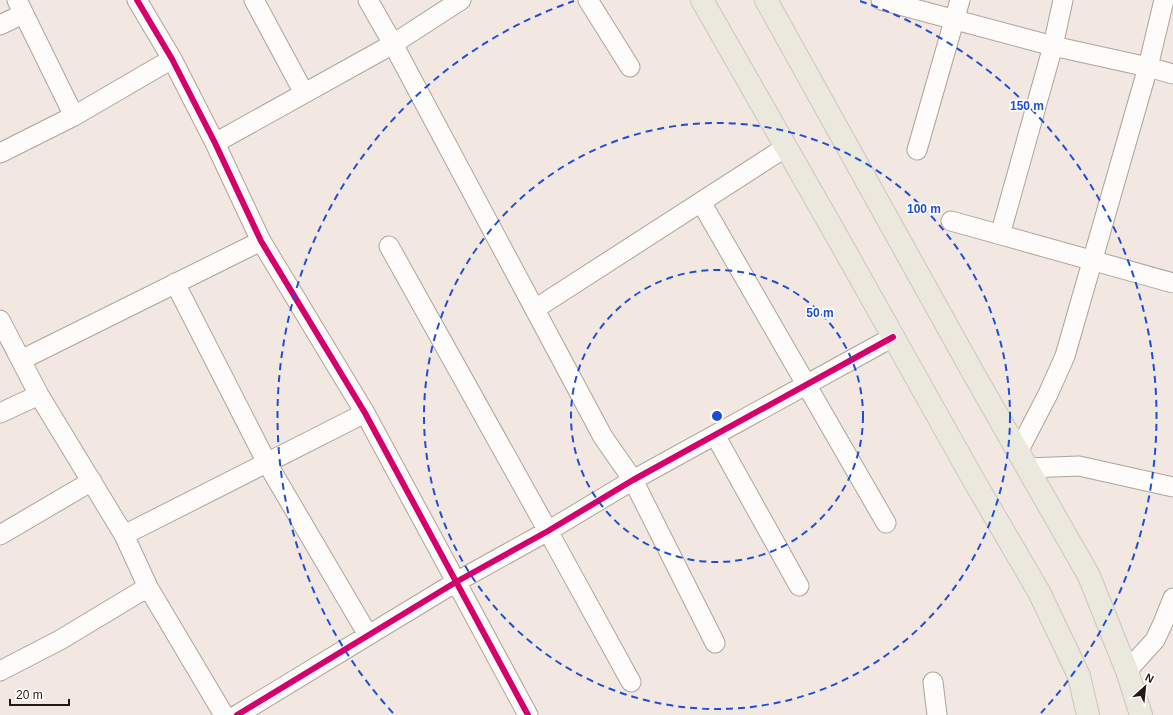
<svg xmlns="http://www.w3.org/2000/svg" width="1173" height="715" viewBox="0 0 1173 715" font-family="Helvetica,sans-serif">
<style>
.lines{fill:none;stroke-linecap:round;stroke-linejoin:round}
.minor-casing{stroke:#ada39b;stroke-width:21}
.major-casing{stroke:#cbc4c0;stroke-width:24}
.minor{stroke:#fdfcfa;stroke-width:19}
.major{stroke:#ebe9de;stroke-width:22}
.cycleway-casing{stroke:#fff;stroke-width:8}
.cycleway{stroke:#d6006c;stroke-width:6}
.ring{fill:none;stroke:#1d4ed8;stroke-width:2;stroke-dasharray:7 5}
.centre{fill:#1d4ed8;stroke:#fff;stroke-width:2}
.ring-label{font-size:12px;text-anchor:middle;font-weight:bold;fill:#1d4ed8;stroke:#fff;stroke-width:3.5;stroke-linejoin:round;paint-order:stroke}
</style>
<rect width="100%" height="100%" fill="#f3e8e1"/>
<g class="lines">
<g class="minor-casing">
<path id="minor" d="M17,0L74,116
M137,0L172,59L215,143L261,241L365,413L528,715
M254,0L304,93
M368,0L393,44L603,437L633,480L715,643
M588,0L630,67
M881,0L1053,46L1148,67L1173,74
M0,25L23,14
M215,143L393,44L461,0
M917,150L960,0
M0,153L74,116L172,59
M701,202L886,523
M951,221L1173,283
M1000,235L1053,46L1063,0
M389,246L548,531L631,682
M175,283L267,463L368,635
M535,309L786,147
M0,320L39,395L124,535L148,587L224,715
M21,360L261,241
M0,413L39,395
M715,435L799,586
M1018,452L1048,394L1065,356L1148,67L1164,0
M1027,468L1079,466L1173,487
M0,535L92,481
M124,535L365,413
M0,671L60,640L148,587
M1127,671L1155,640L1163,623L1173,598
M933,682L937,715
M237,715L456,582L548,531L633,480L893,337"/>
</g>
<g class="major-casing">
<path id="major" d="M702,0L839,240L973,479L1039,592L1079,676L1088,715
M766,0L971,369L1089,576L1127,671L1141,715"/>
</g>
<use href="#minor" class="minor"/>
<use href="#major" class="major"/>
<g class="cycleway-casing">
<path id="cycleway" d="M137,0L172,59L215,143L261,241L365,413L528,715
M237,715L456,582L548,531L633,480L893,337"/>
</g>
<use href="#cycleway" class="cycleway"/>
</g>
<g class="ring">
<circle cx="717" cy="416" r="146"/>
<circle cx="717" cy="416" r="293"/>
<path d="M393 713A439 439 0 0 1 574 1M860 1A439 439 0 0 1 1041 713"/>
</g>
<circle cx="717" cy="416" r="6" class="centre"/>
<g class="ring-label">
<text x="1027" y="110">150 m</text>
<text x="924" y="213">100 m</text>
<text x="820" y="317">50 m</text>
</g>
<g transform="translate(1145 687) rotate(27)" stroke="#ffffff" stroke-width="3" paint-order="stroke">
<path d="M0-3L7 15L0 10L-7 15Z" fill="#241810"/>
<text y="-6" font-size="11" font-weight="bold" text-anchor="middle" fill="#241810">N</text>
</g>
<path d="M10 699v6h59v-6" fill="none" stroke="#241810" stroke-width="2"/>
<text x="16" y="699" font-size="12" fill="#241810" stroke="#ffffff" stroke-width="3" paint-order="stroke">20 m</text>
</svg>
